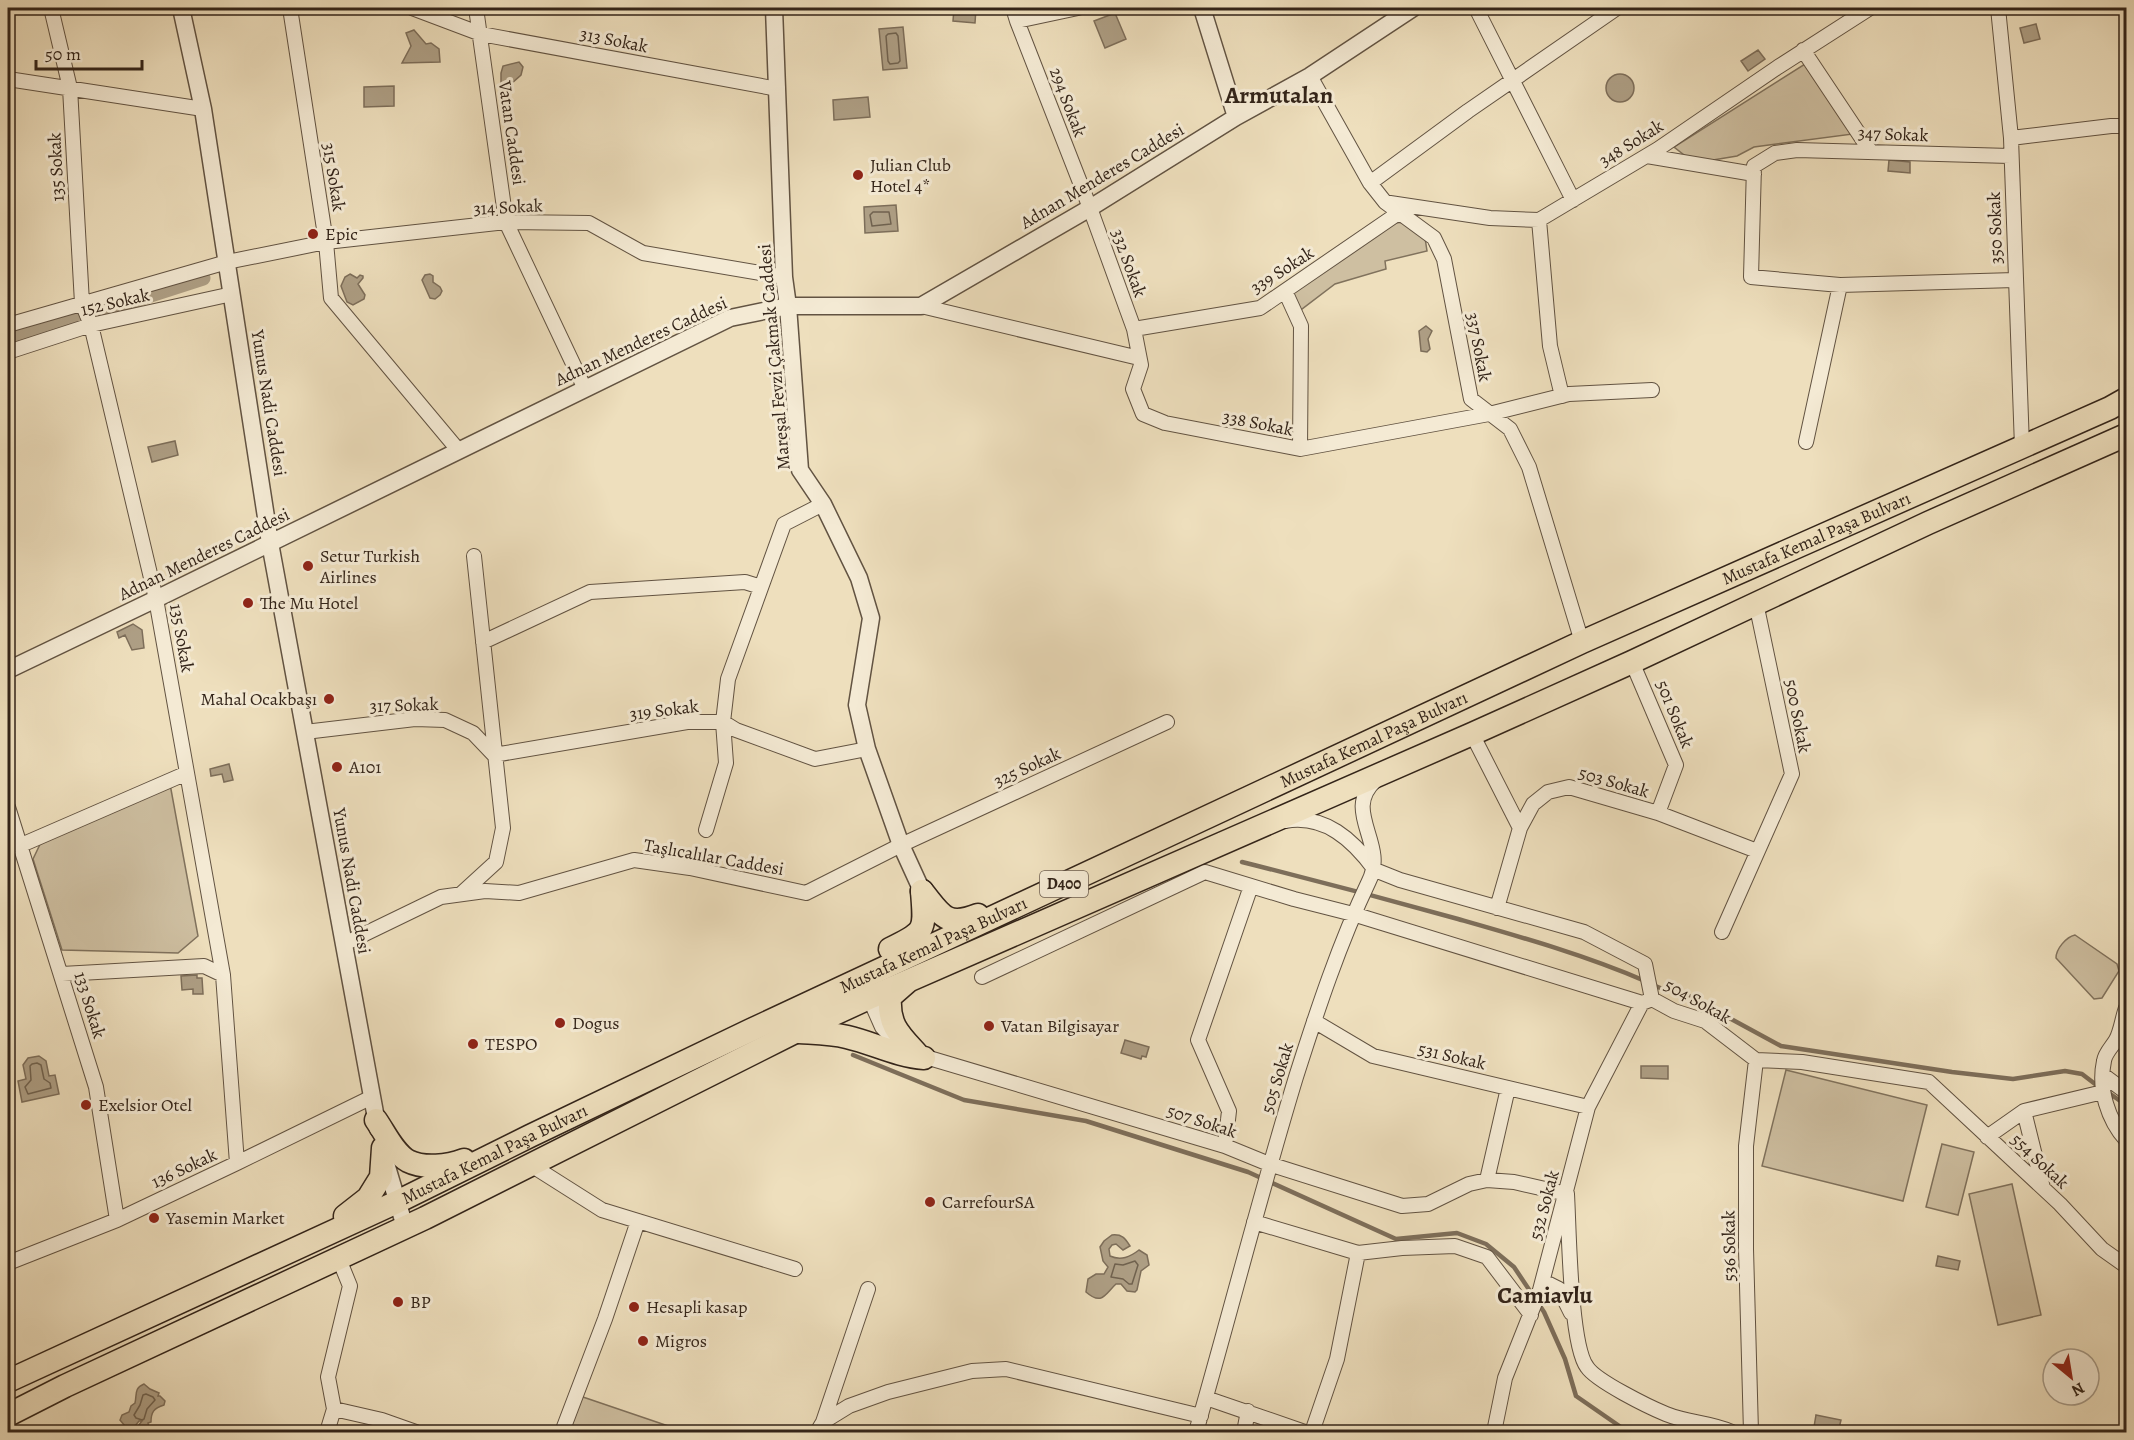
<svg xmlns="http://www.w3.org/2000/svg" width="2134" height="1440" viewBox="0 0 2134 1440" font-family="Alegreya,serif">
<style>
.green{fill:#cebfa1;stroke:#80725d;stroke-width:1.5}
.water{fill:#ae9f85;stroke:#7d6e5a;stroke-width:1.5}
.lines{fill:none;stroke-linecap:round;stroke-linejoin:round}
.shore{stroke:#70624f;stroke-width:1.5}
.stream{stroke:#7d6e5a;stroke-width:4.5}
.canal{stroke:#ae9f85;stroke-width:15}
.minor-casing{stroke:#625342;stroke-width:16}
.tertiary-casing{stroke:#625342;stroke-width:19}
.trunk-casing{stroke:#332419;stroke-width:25}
.minor{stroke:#f4ead4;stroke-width:14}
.tertiary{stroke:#f4ead4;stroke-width:16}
.trunk{stroke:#eedfbd;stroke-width:22}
.poi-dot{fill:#8f2418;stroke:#f4ead4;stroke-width:2}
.labels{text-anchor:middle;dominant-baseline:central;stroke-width:6;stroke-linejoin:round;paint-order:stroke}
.shield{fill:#f4ead4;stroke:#6d5f51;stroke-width:1.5}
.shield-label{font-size:16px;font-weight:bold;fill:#332419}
.street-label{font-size:18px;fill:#332419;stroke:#f4ead4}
.poi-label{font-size:18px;fill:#332419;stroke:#f4ead4;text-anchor:start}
.district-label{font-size:24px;font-weight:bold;fill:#332419;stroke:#f4ead4}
</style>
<rect width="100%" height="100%" fill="#eedfbd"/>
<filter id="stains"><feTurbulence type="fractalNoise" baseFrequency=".00333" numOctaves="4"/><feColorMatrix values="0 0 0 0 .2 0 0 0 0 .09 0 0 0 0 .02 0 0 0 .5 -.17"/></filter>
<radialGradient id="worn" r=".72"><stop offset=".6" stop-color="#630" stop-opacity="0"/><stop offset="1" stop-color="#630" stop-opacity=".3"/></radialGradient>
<path class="green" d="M1805,64L1853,134L1754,147L1737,156L1713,160L1688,158L1674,147Z
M1410,222L1425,238L1427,251L1385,261L1386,269L1335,284L1298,312L1288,292L1392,223Z
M170,784L198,936L178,953L62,950L33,859L44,836Z
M2075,935L2117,964L2119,971L2102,998L2094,999L2056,958C2056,949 2066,937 2075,935Z
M1786,1070L1927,1105L1903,1201L1762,1166Z
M1942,1144L1974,1152L1958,1215L1926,1207Z
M2012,1184L2041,1315L1998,1325L1969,1194Z
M580,1396L680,1430L679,1432H568Z"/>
<path class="water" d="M954,8H976L975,23L953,21Z
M1115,13L1126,39L1105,48L1094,21Z
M2036,24L2040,39L2024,43L2020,28Z
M903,27L907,68L883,70L879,29Z
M414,30L426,44L431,43L439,49L440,62L402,63L411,46L406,33Z
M1758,50L1765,59L1748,71L1741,61Z
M519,62L523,67L521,75L511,84L506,114L501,111V73L503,66Z
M1606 88a14 14 0 1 1 28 0a14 14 0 1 1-28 0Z
M394,86V106L364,107V87Z
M868,97L870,117L834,120L833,100Z
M1889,160L1910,162V173L1888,171Z
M896,205L898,231L865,233L864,207Z
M350,274L357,278L360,275L363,276V278L358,284L365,295L364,299L353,305L347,302L341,286L345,277Z
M430,274L433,276V282L440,287L442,291L440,295L435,299L430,298L422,280L425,275Z
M1426,326L1432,331L1428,339L1430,349L1427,352L1421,351L1419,331Z
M175,441L178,455L152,462L148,447Z
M133,624L142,630L144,648L132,650L125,635L119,638L117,632Z
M229,764L233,780L224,782L222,774L211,776L210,769Z
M197,975V978H202L203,994H193V989L182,990L181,976Z
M1125,1040L1149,1047L1146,1057L1142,1056L1141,1059L1121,1053Z
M39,1056L46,1061L49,1076L55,1075L59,1094L22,1102L18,1081L26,1079L23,1065L28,1058Z
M1641,1066H1668V1079L1641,1078Z
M1112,1235C1122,1234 1125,1238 1130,1246L1123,1250L1116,1244L1112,1245L1109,1249L1110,1256C1121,1261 1130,1257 1139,1250L1147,1255L1149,1265L1141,1271L1137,1290L1135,1292L1127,1291L1121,1284H1116C1105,1294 1102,1306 1086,1292L1088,1279L1096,1274H1104L1108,1267L1103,1261L1100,1247L1104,1241Z
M1938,1256L1960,1261L1958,1270L1936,1266Z
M144,1384L150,1389L159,1393L158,1396H160L165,1401L164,1405C154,1408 151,1412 151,1422L148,1423L149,1427L143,1432L138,1426L142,1421H139L135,1426H125L120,1420L122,1415L129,1412L131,1406L135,1403C137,1394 134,1388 144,1384Z
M1816,1415L1841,1420L1838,1432L1814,1427Z"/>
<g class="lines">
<path class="shore" d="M896,33L898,36L900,61L898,63L890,64L888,61L886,36L888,34Z
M873,212H889L891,224L872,226L870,215Z
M37,1063L41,1065L44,1079L50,1083L51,1088L28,1094L25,1087L31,1080L30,1066L32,1064Z
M1135,1261L1138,1265L1132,1284H1129L1123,1279L1111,1277L1115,1264L1123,1265Z
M146,1394L153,1397L155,1400L147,1409L144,1419L142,1420L136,1418L134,1415L140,1405L143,1395Z"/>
<path class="stream" d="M1242,862C1314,880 1386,899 1458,919C1521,937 1585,955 1645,981
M1653,985L1665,990L1685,994L1781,1046L1952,1072L2013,1079L2065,1071L2082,1074L2099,1087
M853,1055L964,1100L1086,1121L1248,1172L1396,1239L1457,1233L1486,1244L1514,1267L1544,1312L1565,1359L1576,1396L1628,1432
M2106,1091L2126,1105"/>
<path class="canal" d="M8,341L203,278"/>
<g class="minor-casing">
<path id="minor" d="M51,8L70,88L82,303L91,325L156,599L223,975L237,1163
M290,8L326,242L331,298L459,451
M412,8L481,34L778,89
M476,8L506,222L585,389
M1013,8L1017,21L1090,208L1134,329L1141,365L1133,389L1143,414L1165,423L1300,449L1489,414L1569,394L1652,390
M1476,8L1573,200
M1998,8L2011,138L2022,447
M1017,21L1078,8
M1803,50L1871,152
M1310,76L1370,183L1385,202L1434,238L1444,259L1471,399L1510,429L1529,467L1582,642
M8,79L203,109
M2011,138L2111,126H2126
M1647,156L1754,174
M2010,156L1797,150L1775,153L1754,166L1751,277L1840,285L2015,280
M1370,183L1468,111L1617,8
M1390,203L1490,218L1539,220L1658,149L1778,67L1870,8
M1539,220L1550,346L1562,396
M1285,291L1301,326L1300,449
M921,306L1139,358
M8,325L227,262L326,242L506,222L589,223L643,253L784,277
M1134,329L1260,308L1400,212
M8,352L91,325L232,294
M1806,442L1840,285
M483,642L590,592L745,582L761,587
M1632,662L1676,765L1658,813
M305,732L415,719L445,720L473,733L494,755L687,722H723L736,730L815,759L867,749
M1472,734L1520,828
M8,807L96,1087L117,1220
M1285,821C1325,814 1353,840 1375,870
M706,830L726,763L723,722L728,679L784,524L823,504
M19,846L187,773
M1375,870L1400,880L1584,932L1645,964L1652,999
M461,894L496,862L503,828L474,556
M1497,908L1520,828L1533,804L1548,792L1569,787L1658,813L1757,851
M1722,932L1792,774L1756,603
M344,944L441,897L485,891L519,893L634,860L690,868L806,893L901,845L1167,722
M62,974L204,966L223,975
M982,977L1205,872L1294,899L1353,914L1642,1003
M867,993L882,1027L895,1041
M1652,999L1674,1011L1705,1021L1756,1060L1802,1062L1929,1082L2060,1204L2102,1249L2126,1266
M2126,1008C2122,1019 2121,1031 2116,1040C2112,1047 2105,1053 2104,1061C2098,1089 2108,1120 2126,1140
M1314,1021L1373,1056L1588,1107
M919,1055L1225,1146L1269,1164L1402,1206L1428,1204L1469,1184L1487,1180L1514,1182L1567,1194C1569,1228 1570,1345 1587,1367C1596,1381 1649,1407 1666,1414C1688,1423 1709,1422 1732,1432
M2103,1075L2126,1092
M2024,1111L2043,1188
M1987,1137L2024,1111L2103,1092
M1225,1146L1229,1111L1198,1040L1251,886
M531,1165L602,1210L795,1269
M1487,1180L1508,1088
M1254,1222L1358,1253L1402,1248L1455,1246L1487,1257L1531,1315
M8,1263L117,1220L237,1163L372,1097
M1540,1290L1549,1284L1559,1289L1571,1313
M1206,1398L1305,1432
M334,1409L382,1420L416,1432
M823,1422L868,1289
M327,1432L334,1409L328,1377L350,1286L339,1259
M562,1432L605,1319L638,1221
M817,1432L823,1422L849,1406L888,1392L972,1371L1006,1369L1201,1416
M1196,1432C1230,1314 1260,1195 1296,1077C1317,1011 1339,944 1369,881C1388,843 1341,811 1376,780
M1244,1432L1248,1411
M1312,1432L1337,1359L1358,1253
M1494,1432L1505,1378L1540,1290L1588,1107L1642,1003L1650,1000
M1751,1432L1746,1249V1146L1756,1060"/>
</g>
<g class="tertiary-casing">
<path id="tertiary" d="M181,8L203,109L270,543L378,1129
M774,8L784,277L788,306L800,470L823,504L859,578L871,618L857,705L867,749L901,845L922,891
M1202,8L1236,117
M8,670L156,599L730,318L788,306H921L1090,208L1236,117L1310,76L1413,8
M385,1160L405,1227"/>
</g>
<g class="trunk-casing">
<g id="trunk">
<path d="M922,891C941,914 945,928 978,915"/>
<path d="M890,949C927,931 925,931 922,891"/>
<path d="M906,983L890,997C888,1026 900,1035 918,1055"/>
<path d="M799,1032C815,1033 831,1033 847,1037C873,1043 897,1056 924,1058"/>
<path d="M376,1120C385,1133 394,1153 408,1161C424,1169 448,1166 464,1160"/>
<path d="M345,1216L368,1198L381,1177L383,1148"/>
<path id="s1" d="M8,1381L397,1202L530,1136L751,1030L1582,642L2110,408L2126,399"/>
<path d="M8,1415L65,1386L425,1218L795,1032L869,998L1472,734L1632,662L1928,523L2126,435"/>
</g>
</g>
<use href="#minor" class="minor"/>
<use href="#tertiary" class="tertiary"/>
<use href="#trunk" class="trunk"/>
</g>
<g class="poi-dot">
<circle cx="858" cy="175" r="6"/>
<circle cx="313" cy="234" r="6"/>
<circle cx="308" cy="566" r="6"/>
<circle cx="248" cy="603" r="6"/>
<circle cx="329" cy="699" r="6"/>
<circle cx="337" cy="767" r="6"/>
<circle cx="560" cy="1023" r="6"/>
<circle cx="989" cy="1026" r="6"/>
<circle cx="473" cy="1044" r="6"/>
<circle cx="86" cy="1105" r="6"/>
<circle cx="930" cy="1202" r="6"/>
<circle cx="154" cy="1218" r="6"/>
<circle cx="398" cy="1302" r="6"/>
<circle cx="634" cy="1307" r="6"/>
<circle cx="643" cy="1341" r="6"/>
</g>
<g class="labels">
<rect class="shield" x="1040" y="871" width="48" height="26" rx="4.5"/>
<g class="shield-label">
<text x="1064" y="884">D400</text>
</g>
<g class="street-label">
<text transform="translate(614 40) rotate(11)">313 Sokak</text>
<text transform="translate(1068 102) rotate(69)">294 Sokak</text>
<text transform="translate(512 133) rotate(82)">Vatan Caddesi</text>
<text transform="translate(1893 134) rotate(2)">347 Sokak</text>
<text transform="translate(1631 143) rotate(-32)">348 Sokak</text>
<text transform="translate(56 167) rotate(-93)">135 Sokak</text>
<text transform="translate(1102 176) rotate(-31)">Adnan Menderes Caddesi</text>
<text transform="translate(334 177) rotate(81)">315 Sokak</text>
<text transform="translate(508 207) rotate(-3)">314 Sokak</text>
<text transform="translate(1995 228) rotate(-92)">350 Sokak</text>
<text transform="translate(1129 263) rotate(70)">332 Sokak</text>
<text transform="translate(1282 270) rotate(-33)">339 Sokak</text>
<text transform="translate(115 302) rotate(-13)">152 Sokak</text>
<text transform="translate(641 341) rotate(-25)">Adnan Menderes Caddesi</text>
<text transform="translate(1479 347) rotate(79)">337 Sokak</text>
<text transform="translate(774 357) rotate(-95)">Mareşal Fevzi Çakmak Caddesi</text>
<text transform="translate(269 403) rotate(81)">Yunus Nadi Caddesi</text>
<text transform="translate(1258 423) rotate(11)">338 Sokak</text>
<text stroke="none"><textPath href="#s1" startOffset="1995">Mustafa Kemal Paşa Bulvarı</textPath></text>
<text transform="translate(204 554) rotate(-26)">Adnan Menderes Caddesi</text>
<text transform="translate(182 638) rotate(80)">135 Sokak</text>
<text transform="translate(404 705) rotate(-2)">317 Sokak</text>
<text transform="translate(664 710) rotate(-7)">319 Sokak</text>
<text transform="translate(1675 714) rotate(68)">501 Sokak</text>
<text transform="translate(1798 716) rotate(79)">500 Sokak</text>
<text stroke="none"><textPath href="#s1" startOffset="1509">Mustafa Kemal Paşa Bulvarı</textPath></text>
<text transform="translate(1027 767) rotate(-25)">325 Sokak</text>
<text transform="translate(1614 782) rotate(16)">503 Sokak</text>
<text transform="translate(714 857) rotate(10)">Taşlıcalılar Caddesi</text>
<text transform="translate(352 881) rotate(80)">Yunus Nadi Caddesi</text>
<text stroke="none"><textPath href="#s1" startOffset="1023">Mustafa Kemal Paşa Bulvarı</textPath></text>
<text transform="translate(1698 1001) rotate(29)">504 Sokak</text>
<text transform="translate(90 1005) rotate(73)">133 Sokak</text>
<text transform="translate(1452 1056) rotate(13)">531 Sokak</text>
<text transform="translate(1277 1078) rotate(-73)">505 Sokak</text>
<text transform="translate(1202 1121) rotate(18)">507 Sokak</text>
<text stroke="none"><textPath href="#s1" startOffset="537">Mustafa Kemal Paşa Bulvarı</textPath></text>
<text transform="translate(2040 1161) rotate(43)">554 Sokak</text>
<text transform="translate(184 1168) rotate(-25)">136 Sokak</text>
<text transform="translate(1544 1205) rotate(-75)">532 Sokak</text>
<text transform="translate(1729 1246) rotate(-91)">536 Sokak</text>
</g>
<g class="poi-label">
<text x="870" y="165">Julian Club<tspan x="870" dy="21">Hotel 4*</tspan></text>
<text x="325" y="234">Epic</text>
<text x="320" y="556">Setur Turkish<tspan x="320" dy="21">Airlines</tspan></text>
<text x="260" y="603">The Mu Hotel</text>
<text x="317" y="699" text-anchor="end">Mahal Ocakbaşı</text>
<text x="349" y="767">A101</text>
<text x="572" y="1023">Dogus</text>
<text x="1001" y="1026">Vatan Bilgisayar</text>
<text x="485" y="1044">TESPO</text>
<text x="98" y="1105">Exelsior Otel</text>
<text x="942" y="1202">CarrefourSA</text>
<text x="166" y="1218">Yasemin Market</text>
<text x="410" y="1302">BP</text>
<text x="646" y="1307">Hesapli kasap</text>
<text x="655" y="1341">Migros</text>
</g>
<g class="district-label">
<text x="1279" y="95">Armutalan</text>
<text x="1545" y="1295">Camiavlu</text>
</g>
</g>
<rect width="2134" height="1440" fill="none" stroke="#eedfbd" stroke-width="30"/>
<rect x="9" y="9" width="2116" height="1422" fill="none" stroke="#332419" stroke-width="3"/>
<rect x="15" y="15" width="2104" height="1410" fill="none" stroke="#332419" stroke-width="1.5"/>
<g transform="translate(2071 1377) rotate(150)"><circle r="28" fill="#f4ead4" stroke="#a79b89" stroke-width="1.5"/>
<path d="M0-4.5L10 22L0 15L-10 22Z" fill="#8f2418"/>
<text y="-9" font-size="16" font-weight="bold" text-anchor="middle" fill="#332419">N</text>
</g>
<path d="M36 60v9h106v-9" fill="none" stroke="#332419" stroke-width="3"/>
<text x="45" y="60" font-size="18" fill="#332419" stroke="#f4ead4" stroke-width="4.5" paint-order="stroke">50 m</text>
<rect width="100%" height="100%" filter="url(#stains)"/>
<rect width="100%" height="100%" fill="url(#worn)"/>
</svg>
